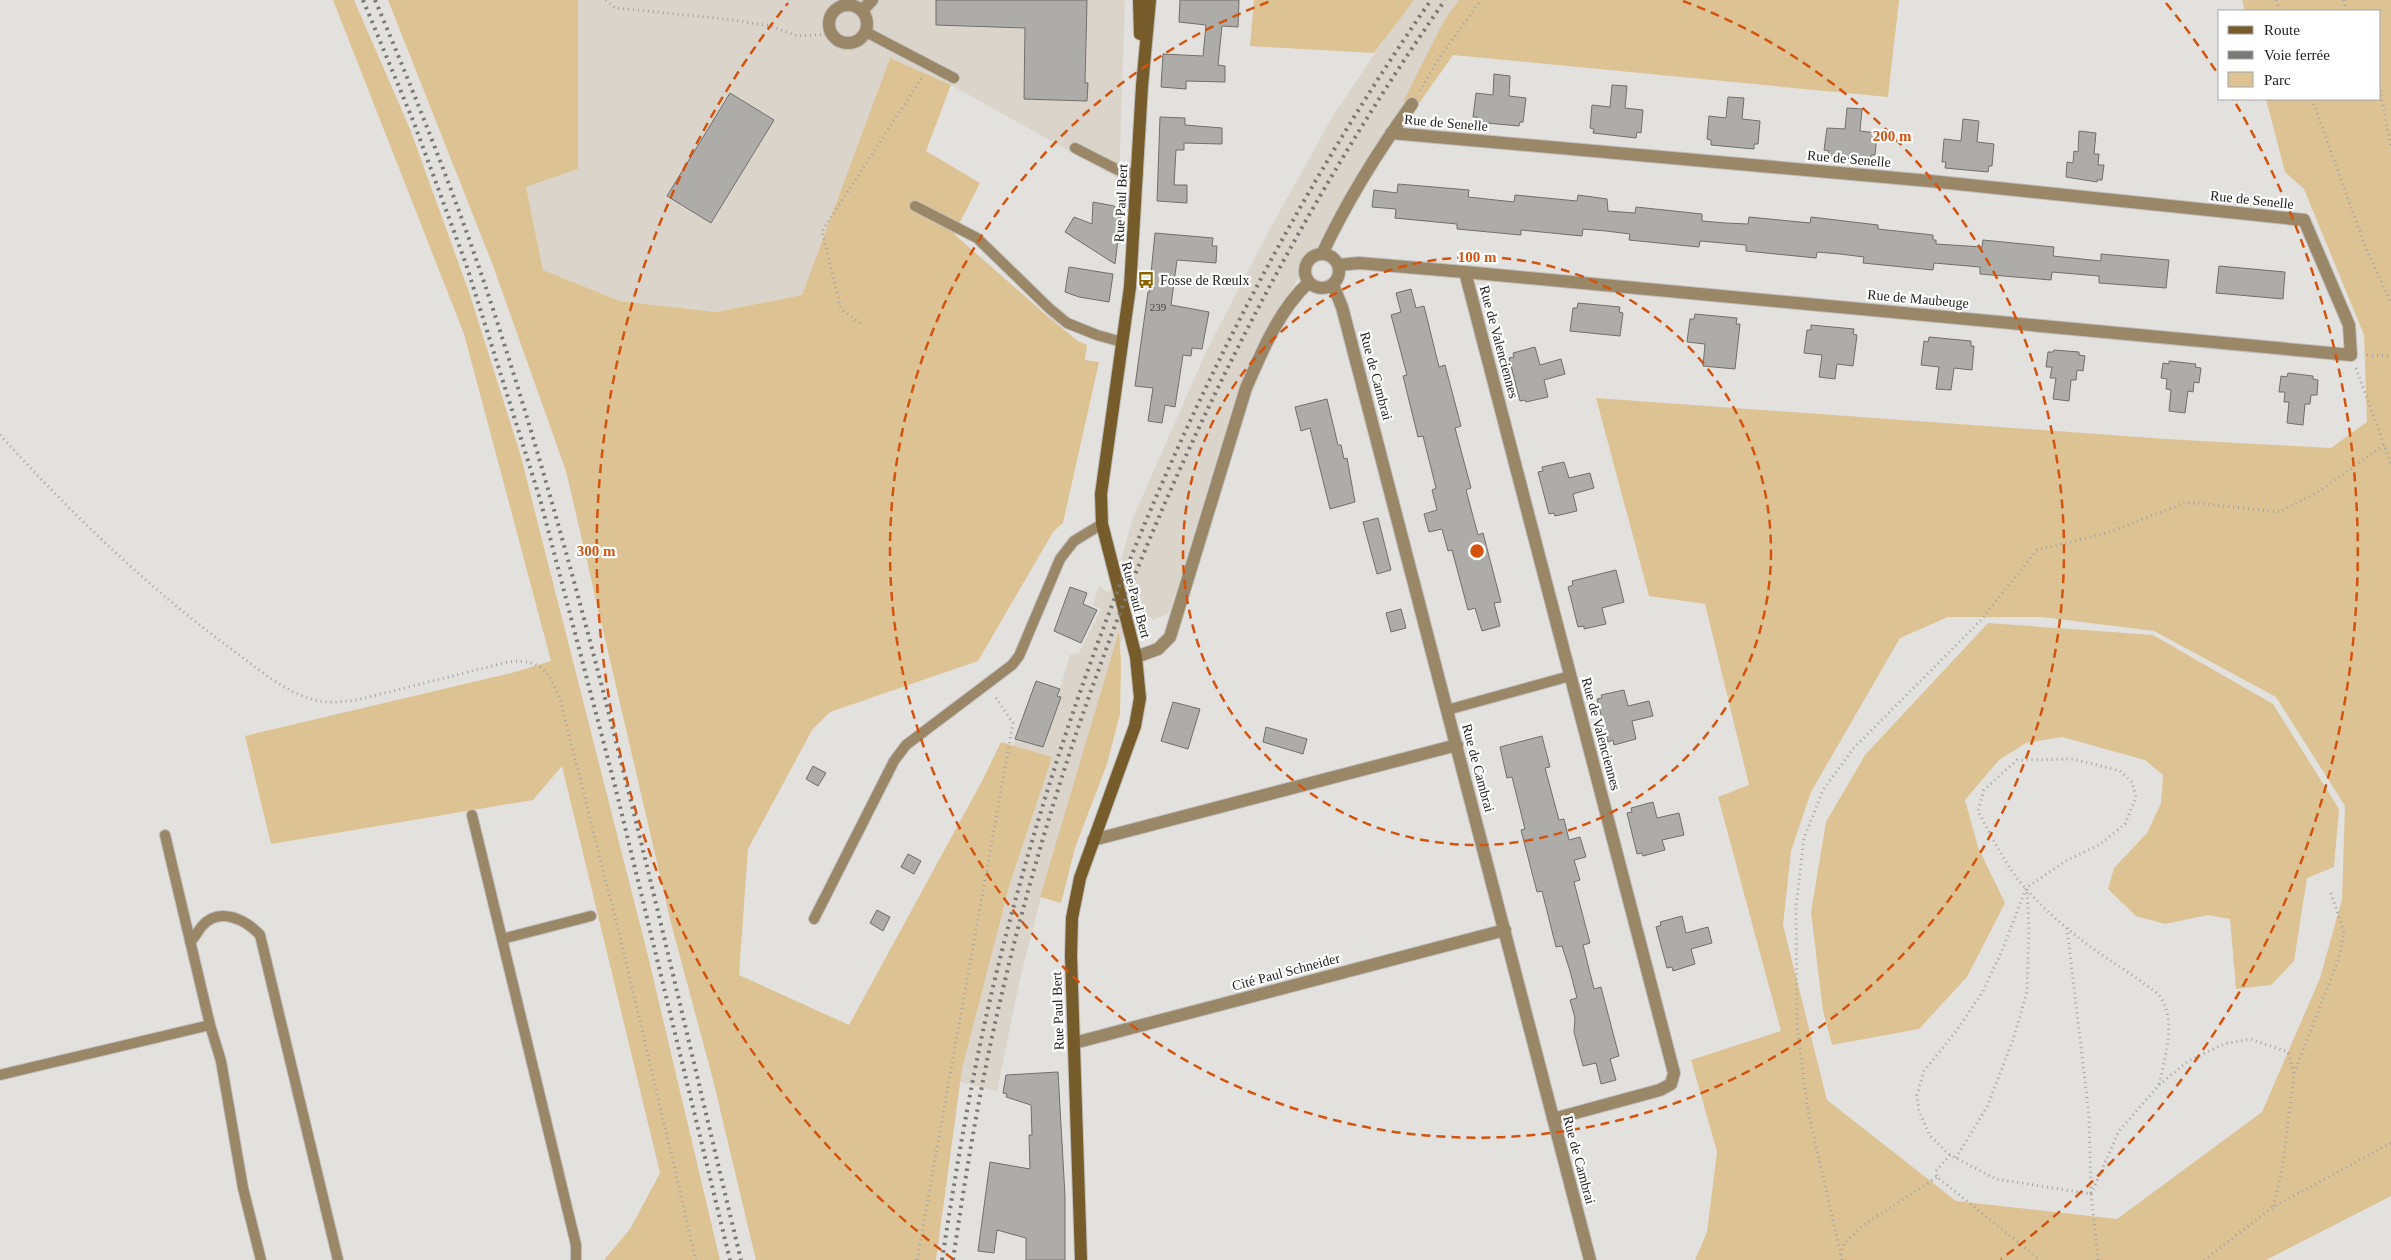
<svg xmlns="http://www.w3.org/2000/svg" width="2391" height="1260" viewBox="0 0 2391 1260" font-family="'Times New Roman',serif">
<style>
.built{fill:#dad4ca}
.green{fill:#ddc394;fill-rule:evenodd}
.building{fill:#aeaca8;stroke:#716f6c}
.lines{fill:none;stroke-linecap:round;stroke-linejoin:round}
.lane-casing{stroke:#c0bebb;stroke-width:12}
.street-casing{stroke:#c0bebb;stroke-width:14}
.secondary-casing{stroke:#c0bebb;stroke-width:14}
.path{stroke:#a5a4a0;stroke-width:3;stroke-dasharray:1 4;stroke-linecap:butt}
.lane{stroke:#998768;stroke-width:10}
.street{stroke:#998768;stroke-width:12}
.secondary{stroke:#765c2a;stroke-width:12}
.rail{stroke:#7a7976;stroke-width:4;stroke-dasharray:2.5 5;stroke-linecap:butt}
.ring{fill:none;stroke:#d4530e;stroke-width:2.5;stroke-dasharray:9 6}
.labels{text-anchor:middle;dominant-baseline:central;stroke-width:4.5;stroke-linejoin:round;paint-order:stroke}
.number-label{font-size:11px;fill:#444441}
.street-label{font-size:14px;fill:#21211f;stroke:#fff}
.poi-label{font-size:14px;fill:#21211f;stroke:#fff;text-anchor:start}
.centre{fill:#d4530e;stroke:#fff;stroke-width:2.5}
.ring-label{font-size:15px;text-anchor:middle;font-weight:bold;fill:#d4530e;stroke:#fff;stroke-width:4.5;stroke-linejoin:round;paint-order:stroke}
</style>
<rect width="100%" height="100%" fill="#e3e1dd"/>
<path class="built" d="M578,0H1125L1119,179L951,85L890,58L802,295L716,312L620,301L543,270L526,187L578,169Z
M1411,0H1477L1377,144L1255,352L1236,395L1170,612L1154,620L1136,608L1118,649L1041,897L1020,979L997,1091L942,1077L1015,739L1043,747L1070,655L1079,653L1101,609L1093,605L1099,586L1109,593L1117,575L1132,520L1207,350L1272,225L1334,114Z"/>
<path class="green" d="M333,0H354L410,129L469,292L520,453L648,956L720,1260H604L630,1229L660,1173L562,766L533,800L271,844L245,736L515,672L551,661L464,334Z
M388,0H578V169L526,187L543,270L620,301L716,312L802,295L890,58L951,85L926,151L980,183L954,234L1046,315L1078,341L1087,345L1085,360L1099,362L1063,523L1053,532L978,661L830,712L812,730L748,849L739,975L849,1025L982,781L1001,742L1052,757L1010,883L962,1069L936,1260H756L713,1080L671,923L566,471L492,263Z
M1254,0H1414L1374,53L1250,46Z
M1459,0H1899L1888,97L1453,55L1413,112L1403,102L1445,19Z
M2242,0H2391V1196L2266,1260H1695L1707,1232L1717,1152L1691,1060L1781,1031L1718,797L1749,785L1705,604L1649,596L1596,398L2166,439L2331,448L2367,422L2364,335L2304,189L2285,172L2266,99H2380V11H2245ZM1948,617H2042L2154,631L2276,697L2345,806L2342,899L2320,978L2262,1112L2117,1219L1956,1201L1827,1100L1783,925L1791,851L1811,792L1900,638Z
M1988,623L2153,635L2273,704L2339,809L2334,867L2307,878L2294,961L2271,985L2236,989L2230,919L2208,915L2165,924L2136,916L2108,889L2114,868L2147,833L2161,803L2163,775L2145,760L2062,737L2026,743L1999,760L1965,800L1978,847L2005,903L1967,977L1919,1029L1832,1045L1823,1011L1811,912L1826,822L1865,755Z
M1119,631L1121,662L1120,714L1107,764L1075,848L1061,903L1040,897Z"/>
<path class="building" d="M936,0H1087L1085,83H1088L1087,101L1024,99L1025,28L936,25Z
M1180,0H1239L1238,27L1222,26L1218,65L1225,66V82L1186,81V89L1161,87L1163,54L1203,56L1206,25L1179,22Z
M1494,74L1510,76L1509,96L1526,98L1523,122H1520L1519,126L1476,122L1477,117H1473L1476,93L1493,95Z
M1612,85L1627,86L1625,108L1643,110L1641,133L1637,132L1636,138L1593,133L1594,129L1590,128L1592,105L1610,107Z
M730,93L774,120L711,223L667,196Z
M1728,97L1744,98L1742,119L1760,121L1758,144H1754V149L1711,145V140L1707,139L1709,116L1726,118Z
M1847,108L1862,109L1860,131L1877,133L1875,155H1871V161L1828,156L1829,151L1824,150L1827,128L1845,129Z
M1160,117L1185,118V125L1222,128V144L1184,143V150H1176L1174,185H1187V203L1157,201Z
M1963,119L1979,121L1977,142L1994,144L1992,166H1989L1988,172L1945,168L1946,162H1942L1944,139L1961,141Z
M2079,131L2096,133L2094,154H2099L2098,165H2104L2102,180H2097V182L2066,177L2067,162L2073,163L2074,151L2078,152Z
M1398,184L1469,190L1468,197L1514,202L1515,195L1577,201L1578,195L1607,199L1608,211L1635,213L1636,207L1702,214V221L1725,223L1748,224L1749,217L1810,223L1811,217L1878,225V229L1933,235V240H1936V244L1982,247L1983,240L2054,247L2053,256L2101,261V254L2169,260L2166,288L2099,283V276L2052,272L2051,280L1980,274V267L1934,263L1933,270L1863,263L1864,257L1840,254L1817,252L1816,258L1746,251V245L1700,241L1699,247L1629,240L1630,234L1606,231L1583,229L1582,236L1521,230V235L1457,229V224L1395,218L1396,209L1372,207L1374,190L1397,193Z
M1093,202L1114,206L1121,215L1115,264L1065,232L1074,217L1092,224Z
M1155,233L1213,238L1212,246H1217L1216,263L1177,260L1171,305L1209,312L1202,349L1192,348L1191,356L1183,355L1175,407L1165,405L1162,423L1148,421L1153,388L1135,386L1148,292L1149,293Z
M2219,266L2285,272L2283,299L2216,293Z
M1069,267L1113,274L1109,302L1079,297L1065,292Z
M1411,289L1416,308L1424,306L1439,367L1445,365L1461,426L1455,428L1471,488L1466,490L1478,535L1483,533L1501,602L1494,603L1500,626L1482,631L1475,608L1468,610L1452,550L1448,551L1442,529L1429,532L1424,514L1437,510L1432,490L1436,488L1423,436L1418,437L1403,376L1407,375L1391,315L1401,312L1396,293Z
M1578,303L1620,307L1619,312L1623,313L1620,336L1570,331L1573,308H1577Z
M1695,314L1737,318L1736,324H1740L1735,369L1703,366L1705,344L1687,342L1690,319H1694Z
M1811,325L1854,329L1853,334L1857,335L1853,366L1837,364L1835,379L1819,377L1822,355L1804,353L1807,330H1811Z
M1929,337L1971,341V346H1974L1972,370L1954,368L1951,390L1936,389L1939,367L1921,365L1924,341L1928,342Z
M1535,347L1540,365L1561,359L1565,374L1544,380L1548,397L1526,402L1525,400L1520,401L1509,358L1514,357L1513,353Z
M2054,350L2079,352V355L2085,356L2083,371L2077,370L2076,380H2071L2069,401L2053,399L2056,378H2050L2052,367H2046L2048,352H2053Z
M2169,361L2196,364L2195,367L2201,368L2199,383L2194,382L2193,392L2188,391L2185,413L2169,411L2171,390L2166,389L2167,379L2161,378L2163,363L2169,364Z
M2288,373L2313,376V379L2318,380L2317,395H2311L2310,404H2305L2303,425L2287,423L2289,402H2284L2285,392H2279L2281,376L2287,377Z
M1327,399L1338,445H1341L1344,459L1347,458L1355,502L1330,509L1310,428L1301,431L1295,407Z
M1564,462L1569,478L1590,473L1594,488L1573,494L1577,511L1555,516L1554,513L1549,514L1538,472L1543,471L1542,467Z
M1378,518L1391,570L1377,574L1363,522Z
M1616,570L1624,602L1602,608L1606,624L1584,629V626L1578,627L1568,587L1573,585L1572,581Z
M1070,587L1087,593L1083,604L1097,610L1081,643L1054,631Z
M1401,609L1406,628L1391,632L1386,613Z
M1036,681L1060,689L1057,696L1061,697L1043,747L1015,739Z
M1624,690L1628,706L1649,701L1653,716L1632,721L1636,739L1614,745L1613,740L1608,742L1597,699L1602,698L1601,695Z
M1173,702L1200,709L1188,749L1161,741Z
M1266,727L1307,739L1303,754L1263,742Z
M1542,736L1550,767L1545,768L1559,820L1564,819L1569,840L1580,837L1586,857L1574,860L1580,880L1574,882L1590,943L1583,945L1594,989L1601,987L1619,1056L1610,1059L1616,1080L1601,1084L1596,1063L1583,1066L1574,1032L1575,1018L1570,1000L1577,998L1570,971L1562,946L1556,947L1542,891L1537,892L1521,830L1525,829L1512,777L1507,778L1500,747Z
M813,766L826,773L818,786L806,779Z
M1653,802L1657,818L1679,813L1684,835L1662,840L1665,850L1643,856L1642,853L1637,854L1627,813L1632,812L1631,808Z
M908,854L921,861L914,874L901,867Z
M877,910L890,917L883,931L870,923Z
M1682,916L1686,933L1708,927L1712,943L1691,949L1695,964L1673,971L1672,967L1667,968L1656,927L1661,925L1660,922Z
M1058,1072L1065,1196V1260H1026V1238L997,1230L994,1253L978,1251L990,1162L1030,1169L1029,1135H1032L1031,1105L1006,1097L1007,1094L1003,1093L1006,1075Z"/>
<g class="lines">
<g class="lane-casing">
<path id="lane" d="M866,32L954,78
M1075,148L1120,171L1138,174
M915,206L977,238L1050,309L1067,323L1097,335L1122,342
M1447,710L1570,676
M472,815L576,1245V1260
M165,835L210,1025L221,1061L243,1188L261,1260
M814,919L894,761L906,745L1012,665L1019,656L1060,559L1074,541L1102,524
M502,939L591,916
M190,942C195,937 198,931 202,926C220,906 246,920 260,935L338,1260
M0,1075L210,1025"/>
</g>
<g class="street-casing">
<path id="street" d="M829 24a19 19 0 1 1 38 0a19 19 0 1 1-38 0Z
M862,11L872,0
M1305 271a17 17 0 1 1 34 0a17 17 0 1 1-34 0Z
M1322,254C1347,201 1378,151 1412,104
M1339,265L1359,263L1465,272L2351,355L2349,325L2304,220L1930,181L1391,133
M1465,272L1674,1073L1671,1084L1660,1090L1553,1119
M1333,285L1342,307L1590,1260
M1136,657L1158,649L1170,637L1246,388C1262,351 1279,310 1309,282
M1093,840L1457,745
M1074,1043L1505,930"/>
</g>
<g class="secondary-casing">
<path id="secondary" d="M1139,0L1140,34
M1081,1260L1071,956L1072,918L1080,878L1135,726L1140,698L1136,657L1102,524L1101,494L1130,287L1142,86L1150,0"/>
</g>
<path class="path" d="M606,0L615,8L726,19L771,26L797,36L832,34
M2276,0L2280,11
M2344,0L2346,11
M2380,90L2391,148
M1420,91L1437,61L1481,0
M2312,99L2365,246L2391,303
M860,323L841,309L822,231L923,76
M2367,355L2391,356
M2356,368L2391,464
M0,435C72,514 148,588 234,651C257,668 281,689 308,698C324,704 340,702 357,700L508,662C542,658 550,673 561,703L622,945L696,1260
M2067,928L2089,1115L2091,1193
M2294,1073L2338,961L2344,932L2331,893
M1950,1155L1936,1171L1937,1177L2040,1260
M1956,1158L1988,1105L2014,1037L2027,992L2029,929L2027,891
M2091,1194L2119,1131L2159,1085L2188,1061L2224,1044L2250,1039L2288,1052L2294,1074L2282,1170L2273,1207
M1841,1255L1844,1243L1865,1224L1937,1177
M917,1260L1013,723L994,695
M1842,1260L1808,1111L1797,1025L1796,907L1804,838L1823,790L1853,749L1981,620L2037,550L2107,533L2187,502L2279,512L2318,492L2384,445
M2098,1260L2091,1194L1996,1179L1950,1155L1930,1136L1919,1111L1917,1095L1924,1071L1954,1034L1982,993L2002,951L2026,888L2067,860L2099,845L2125,824L2136,797L2132,782L2120,771L2073,759L2017,760L1984,790L1978,811C1989,832 2000,854 2014,874C2032,898 2056,920 2079,938C2104,958 2133,974 2158,994C2178,1018 2165,1056 2159,1085
M2204,1260L2273,1207L2391,1143"/>
<use href="#lane" class="lane"/>
<use href="#street" class="street"/>
<use href="#secondary" class="secondary"/>
<path class="rail" d="M363,0L414,123L466,264L540,499L616,790L730,1260
M375,0C421,109 465,220 501,334C598,637 666,950 741,1260
M942,1260C956,1170 971,1080 992,991C1077,638 1224,298 1431,0
M953,1260C964,1185 976,1111 992,1037C1072,670 1230,308 1445,0"/>
</g>
<g class="ring">
<circle cx="1477" cy="551" r="294"/>
<path d="M1683 1A587 587 0 1 1 1271 1"/>
<path d="M953 1259A881 881 0 0 1 788 3M2166 3A881 881 0 0 1 2216 71M2236 104A881 881 0 0 1 2001 1259"/>
</g>
<defs>
<g id="bus-bare" transform="scale(1.35)"><path d="M-5-6H5V4H4V6H2V4H-2V6H-4V4H-5ZM-3.5-4V0h7V-4ZM-3.5 1.2v1.5H-2V1.2ZM2 1.2v1.5H3.5V1.2Z" fill="#8a6403" stroke="#fff" stroke-width="2.5" paint-order="stroke"/></g>
</defs>
<g fill-rule="evenodd">
<use href="#bus-bare" x="1146" y="280"/>
</g>
<g class="labels">
<g class="number-label">
<text x="1158" y="307">239</text>
</g>
<g class="street-label">
<text transform="translate(1446 123) rotate(5)">Rue de Senelle</text>
<text transform="translate(1849 159) rotate(5)">Rue de Senelle</text>
<text transform="translate(2252 200) rotate(6)">Rue de Senelle</text>
<text transform="translate(1121 203) rotate(-87)">Rue Paul Bert</text>
<text transform="translate(1918 299) rotate(5)">Rue de Maubeuge</text>
<text transform="translate(1499 342) rotate(75)">Rue de Valenciennes</text>
<text transform="translate(1376 376) rotate(75)">Rue de Cambrai</text>
<text transform="translate(1136 600) rotate(75)">Rue Paul Bert</text>
<text transform="translate(1601 734) rotate(75)">Rue de Valenciennes</text>
<text transform="translate(1478 768) rotate(75)">Rue de Cambrai</text>
<text transform="translate(1286 972) rotate(-15)">Cité Paul Schneider</text>
<text transform="translate(1058 1011) rotate(-92)">Rue Paul Bert</text>
<text transform="translate(1579 1160) rotate(75)">Rue de Cambrai</text>
</g>
<g class="poi-label">
<text x="1160" y="280">Fosse de Rœulx</text>
</g>
</g>
<circle cx="1477" cy="551" r="8" class="centre"/>
<g class="ring-label">
<text x="1892" y="141">200 m</text>
<text x="1477" y="262">100 m</text>
<text x="596" y="556">300 m</text>
</g>
<rect x="2218" y="10" width="162" height="90" fill="#ffffff" stroke="#a6a6a5"/>
<rect x="2228" y="26" width="25" height="8" fill="#765c2a" stroke="#a6a6a5"/>
<text x="2264" y="35" font-size="15" fill="#21211f">Route</text>
<rect x="2228" y="51" width="25" height="8" fill="#7a7976" stroke="#a6a6a5"/>
<text x="2264" y="60" font-size="15" fill="#21211f">Voie ferrée</text>
<rect x="2228" y="72" width="25" height="15" fill="#ddc394" stroke="#a6a6a5"/>
<text x="2264" y="85" font-size="15" fill="#21211f">Parc</text>
</svg>
